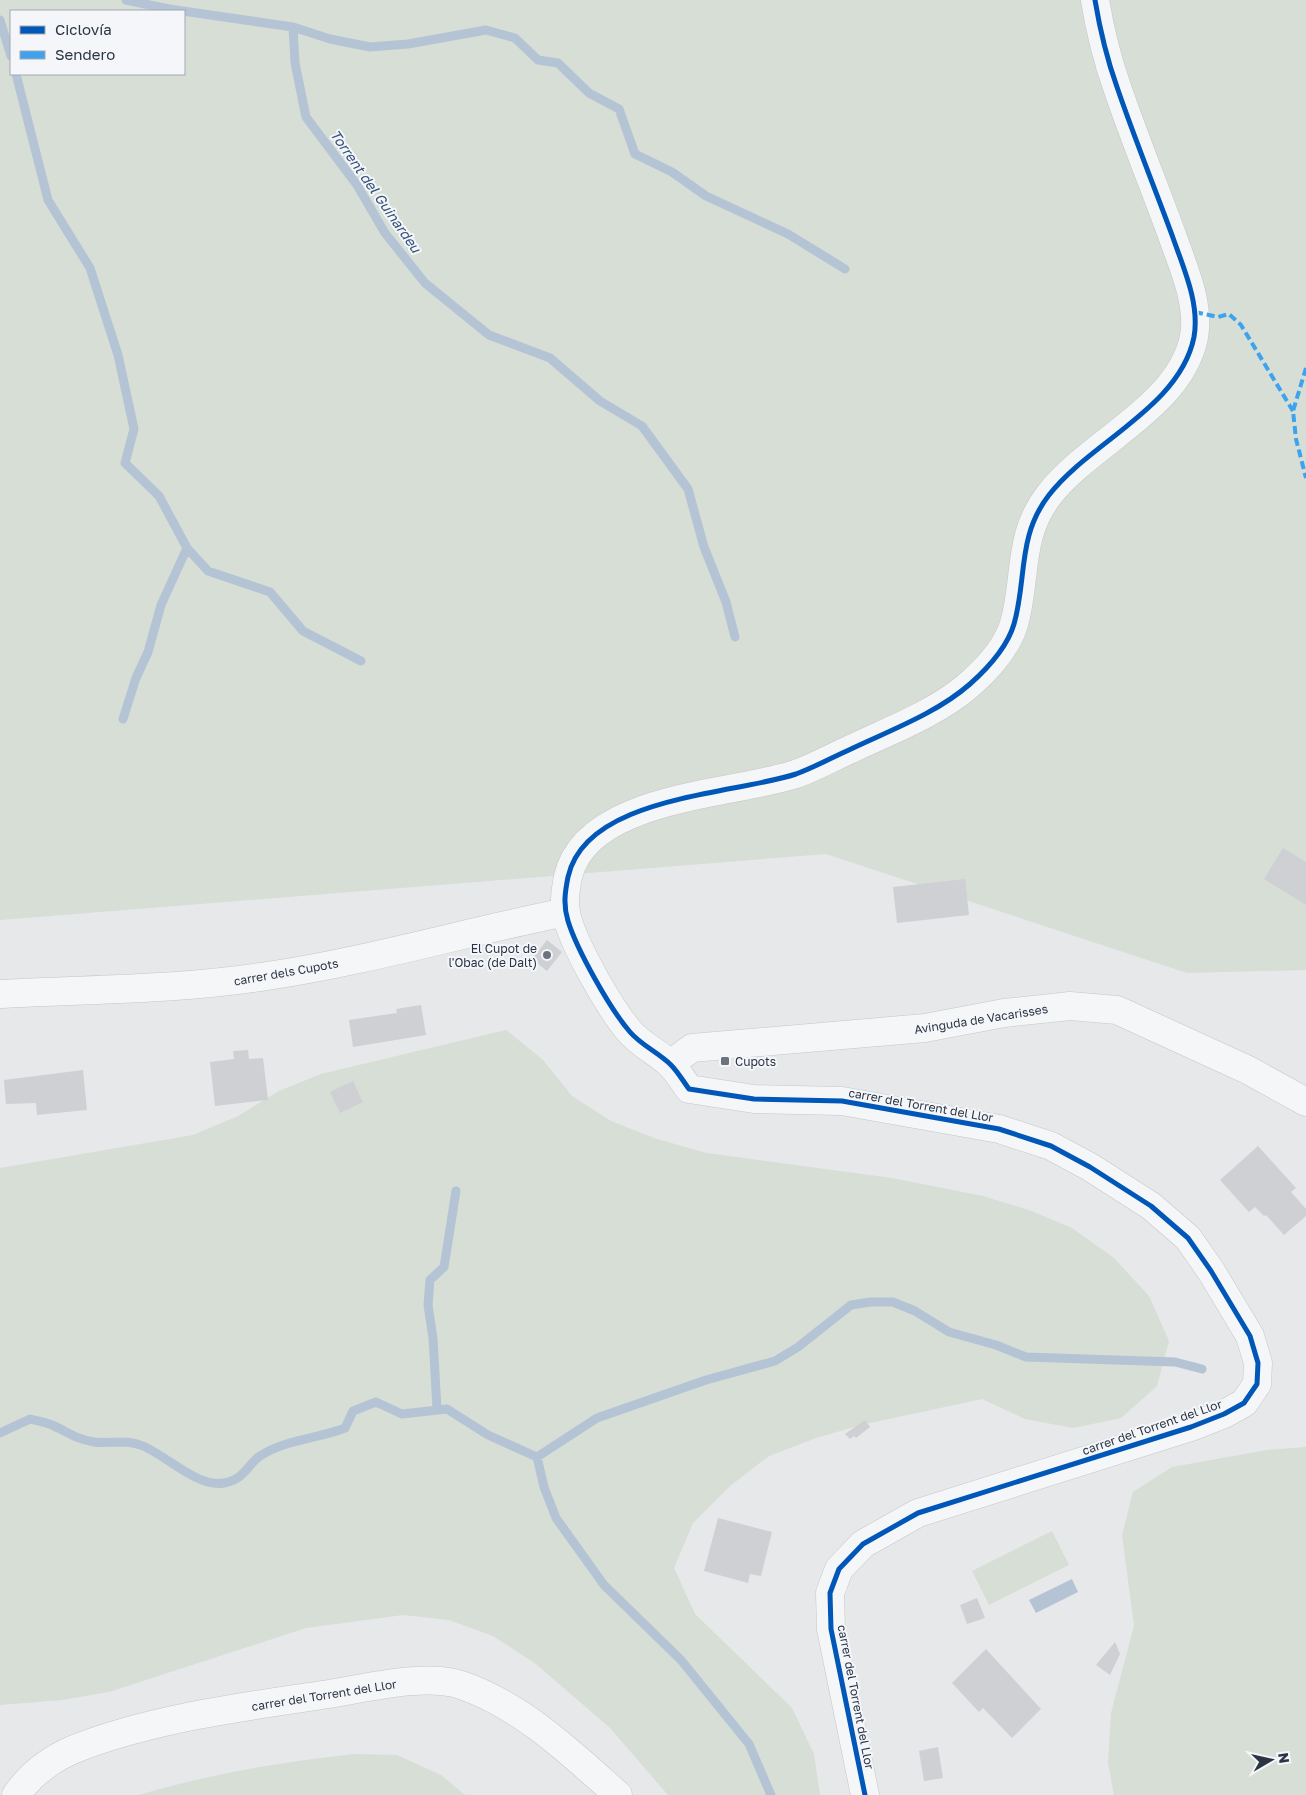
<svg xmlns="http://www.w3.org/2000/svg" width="1306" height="1795" viewBox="0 0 1306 1795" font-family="'Golos Text',sans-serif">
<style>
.green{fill:#d6ded6;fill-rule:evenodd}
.water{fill:#b4c4d5}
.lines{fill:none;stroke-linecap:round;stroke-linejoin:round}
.stream{stroke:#b4c4d5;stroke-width:9}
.building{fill:#ced0d3}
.minor-casing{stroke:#c4c6c8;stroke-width:29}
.minor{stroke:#f5f6f7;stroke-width:28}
.quiet{stroke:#3ea3ec;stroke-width:4;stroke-dasharray:8 4;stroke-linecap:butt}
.cycleway-casing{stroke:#f4f6f9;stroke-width:8}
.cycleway{stroke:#0057b8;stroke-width:5}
.poi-dot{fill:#6c737f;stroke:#f4f6f9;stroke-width:2}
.labels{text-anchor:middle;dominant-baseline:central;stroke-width:4;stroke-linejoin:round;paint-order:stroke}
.poi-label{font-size:12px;fill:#2b3445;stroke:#f4f6f9;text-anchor:end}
.street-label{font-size:12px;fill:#2b3445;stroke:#f4f6f9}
.water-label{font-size:14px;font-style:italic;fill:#34527a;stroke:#f4f6f9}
</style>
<rect width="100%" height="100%" fill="#e6e8ea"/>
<path class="green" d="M0,0H1306V970L1187,973L826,854L0,920ZM11,11H184V74H11Z
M506,1030L543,1060L572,1096L611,1121L657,1139L707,1153L892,1178L983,1196L1029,1210L1072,1228L1114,1258L1149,1296L1169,1341L1157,1386L1121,1418L1073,1428L1025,1419L982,1399L861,1425L816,1438L769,1456L730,1486L693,1523L674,1568L695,1614L792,1708L814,1754L820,1795H668L610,1728L536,1664L493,1636L449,1620L403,1615L306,1628L109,1692L62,1700L0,1705V1168L193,1135L238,1116L279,1091L321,1074Z
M1306,1447V1795H1114L1108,1763L1111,1713L1134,1626L1122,1535L1133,1492L1172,1467L1267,1450Z
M1052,1531L1069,1565L989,1605L972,1571Z
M354,1754L397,1755L441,1775L465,1795H139C209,1774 281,1762 354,1754Z"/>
<path class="water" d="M1072,1579L1078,1592L1036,1613L1029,1600Z"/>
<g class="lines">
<path class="stream" d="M126,0L169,9L293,27L295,63L306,117L357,185L385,233L425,283L489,335L550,358L600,401L642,426L688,489L704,547L726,602L735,637
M0,20L11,56
M293,27L330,39L370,47L408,44L486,30L515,38L538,60L558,63L589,93L619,109L635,154L672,172L706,196L788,234L845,269
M16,74L48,200L90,268L118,355L134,429L125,463L159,496L187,548L208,571L270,592L303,631L361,661
M123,719L136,678L148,652L161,605L187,548
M437,1409L433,1338L428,1305L430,1280L444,1267L456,1191
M0,1433L30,1419C37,1421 45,1422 52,1425C68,1432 75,1439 94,1442C110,1444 127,1439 143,1446C167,1456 198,1488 224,1483C245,1479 247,1465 260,1456C286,1439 317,1439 345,1428L353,1411L376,1402L402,1414L447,1409L488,1435L537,1457L597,1418L706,1380L775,1361L798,1347L851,1305L870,1302H893L915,1311L949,1332L996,1345L1026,1357L1175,1362L1202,1369
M537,1457L544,1487L556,1518L604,1585L681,1660L749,1744L771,1795"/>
</g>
<path class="building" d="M1283,848L1306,862V905L1264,879Z
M965,879L969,915L897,923L893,887Z
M547,940L562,952L547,971L532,959Z
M421,1005L426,1035L353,1047L349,1020L397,1013L396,1009Z
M248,1050L249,1059L263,1058L268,1100L215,1106L210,1062L234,1059L233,1051Z
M83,1070L87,1110L37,1115L36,1103L6,1104L4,1080Z
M353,1081L363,1102L340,1113L330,1092Z
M1258,1146L1296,1188L1291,1192L1306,1209V1216L1284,1235L1266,1215L1264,1216L1255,1207L1249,1212L1220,1180Z
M865,1420L870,1427L856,1438L854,1436L850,1439L845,1434Z
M718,1518L772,1532L761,1576L750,1574L748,1583L704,1571Z
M977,1598L985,1618L967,1624L960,1605Z
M1115,1642L1120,1654L1110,1675L1096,1665Z
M986,1649L1041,1709L1012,1738L983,1708L979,1712L952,1683Z
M938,1747L943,1778L924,1781L919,1751Z"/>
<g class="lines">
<g class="minor-casing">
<path id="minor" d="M0,994C89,989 179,990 267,976C368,961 466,932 566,912
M670,1064L692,1048L925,1028L1004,1013L1070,1006L1117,1010L1248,1070L1306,1102
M16,1795C33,1771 56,1755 85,1745C162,1717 248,1706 329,1694C366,1688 426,1673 461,1685C521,1705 572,1754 618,1795
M865,1795L831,1629L830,1593L839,1569L863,1544L918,1513L1191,1427L1224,1414L1244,1403L1257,1384L1258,1363L1250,1336L1211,1271L1188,1238L1151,1206L1090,1167L1051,1146L999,1129L842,1101L754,1099L689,1089C683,1081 678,1072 671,1065C659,1053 641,1045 630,1032C610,1009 577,950 568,921C563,905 565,892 568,877C586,796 732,795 796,774C815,767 833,757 851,749C891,730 937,713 970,684C988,668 1007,648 1014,624C1027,579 1017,536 1049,495C1090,442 1180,407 1194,337C1200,303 1183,267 1172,235C1154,186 1134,137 1117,87C1107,59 1100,30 1095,0"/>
</g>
<use href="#minor" class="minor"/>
<path class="quiet" d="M1195,312L1218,317L1229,314L1241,325L1293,411
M1306,368L1293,411L1296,439L1306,478"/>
<g class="cycleway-casing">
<path id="cycleway" d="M865,1795L831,1629L830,1593L839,1569L863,1544L918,1513L1191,1427L1224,1414L1244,1403L1257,1384L1258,1363L1250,1336L1211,1271L1188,1238L1151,1206L1090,1167L1051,1146L999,1129L842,1101L754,1099L689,1089C683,1081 678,1072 671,1065C659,1053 641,1045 630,1032C610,1009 577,950 568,921C563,905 565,892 568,877C586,796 732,795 796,774C815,767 833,757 851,749C891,730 937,713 970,684C988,668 1007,648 1014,624C1027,579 1017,536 1049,495C1090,442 1180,407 1194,337C1200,303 1183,267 1172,235C1154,186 1134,137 1117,87C1107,59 1100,30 1095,0"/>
</g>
<use href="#cycleway" class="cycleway"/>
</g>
<g class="poi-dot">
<circle cx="547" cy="955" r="5"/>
<rect x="720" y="1056" width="10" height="10" rx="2.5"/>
</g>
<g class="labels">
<g class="poi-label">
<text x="537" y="948">El Cupot de<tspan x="537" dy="14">l'Obac (de Dalt)</tspan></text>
<text x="735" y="1061" text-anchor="start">Cupots</text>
</g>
<g class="street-label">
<text transform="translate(286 972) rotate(-10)">carrer dels Cupots</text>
<text transform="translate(981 1019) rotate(-9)">Avinguda de Vacarisses</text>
<text transform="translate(921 1105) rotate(10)">carrer del Torrent del Llor</text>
<text transform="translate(1152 1427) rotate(-19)">carrer del Torrent del Llor</text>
<text transform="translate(324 1695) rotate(-9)">carrer del Torrent del Llor</text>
<text transform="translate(856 1697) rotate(79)">carrer del Torrent del Llor</text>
</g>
<g class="water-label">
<text transform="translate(376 191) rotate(55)">Torrent del Guinardeu</text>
</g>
</g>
<rect x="10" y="10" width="175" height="65" fill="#f4f6f9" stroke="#a4a8b1"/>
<rect x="20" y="26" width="25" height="8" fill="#0057b8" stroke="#a4a8b1"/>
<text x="55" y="35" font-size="15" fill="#2b3445">Ciclovía</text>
<rect x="20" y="51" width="25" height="8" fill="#3ea3ec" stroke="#a4a8b1"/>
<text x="55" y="60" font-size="15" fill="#2b3445">Sendero</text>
<g transform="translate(1271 1760) rotate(81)" stroke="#f4f6f9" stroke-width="4" paint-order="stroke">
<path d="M0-4L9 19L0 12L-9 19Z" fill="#2b3445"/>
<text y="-8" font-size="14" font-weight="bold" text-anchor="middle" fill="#2b3445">N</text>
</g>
</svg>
